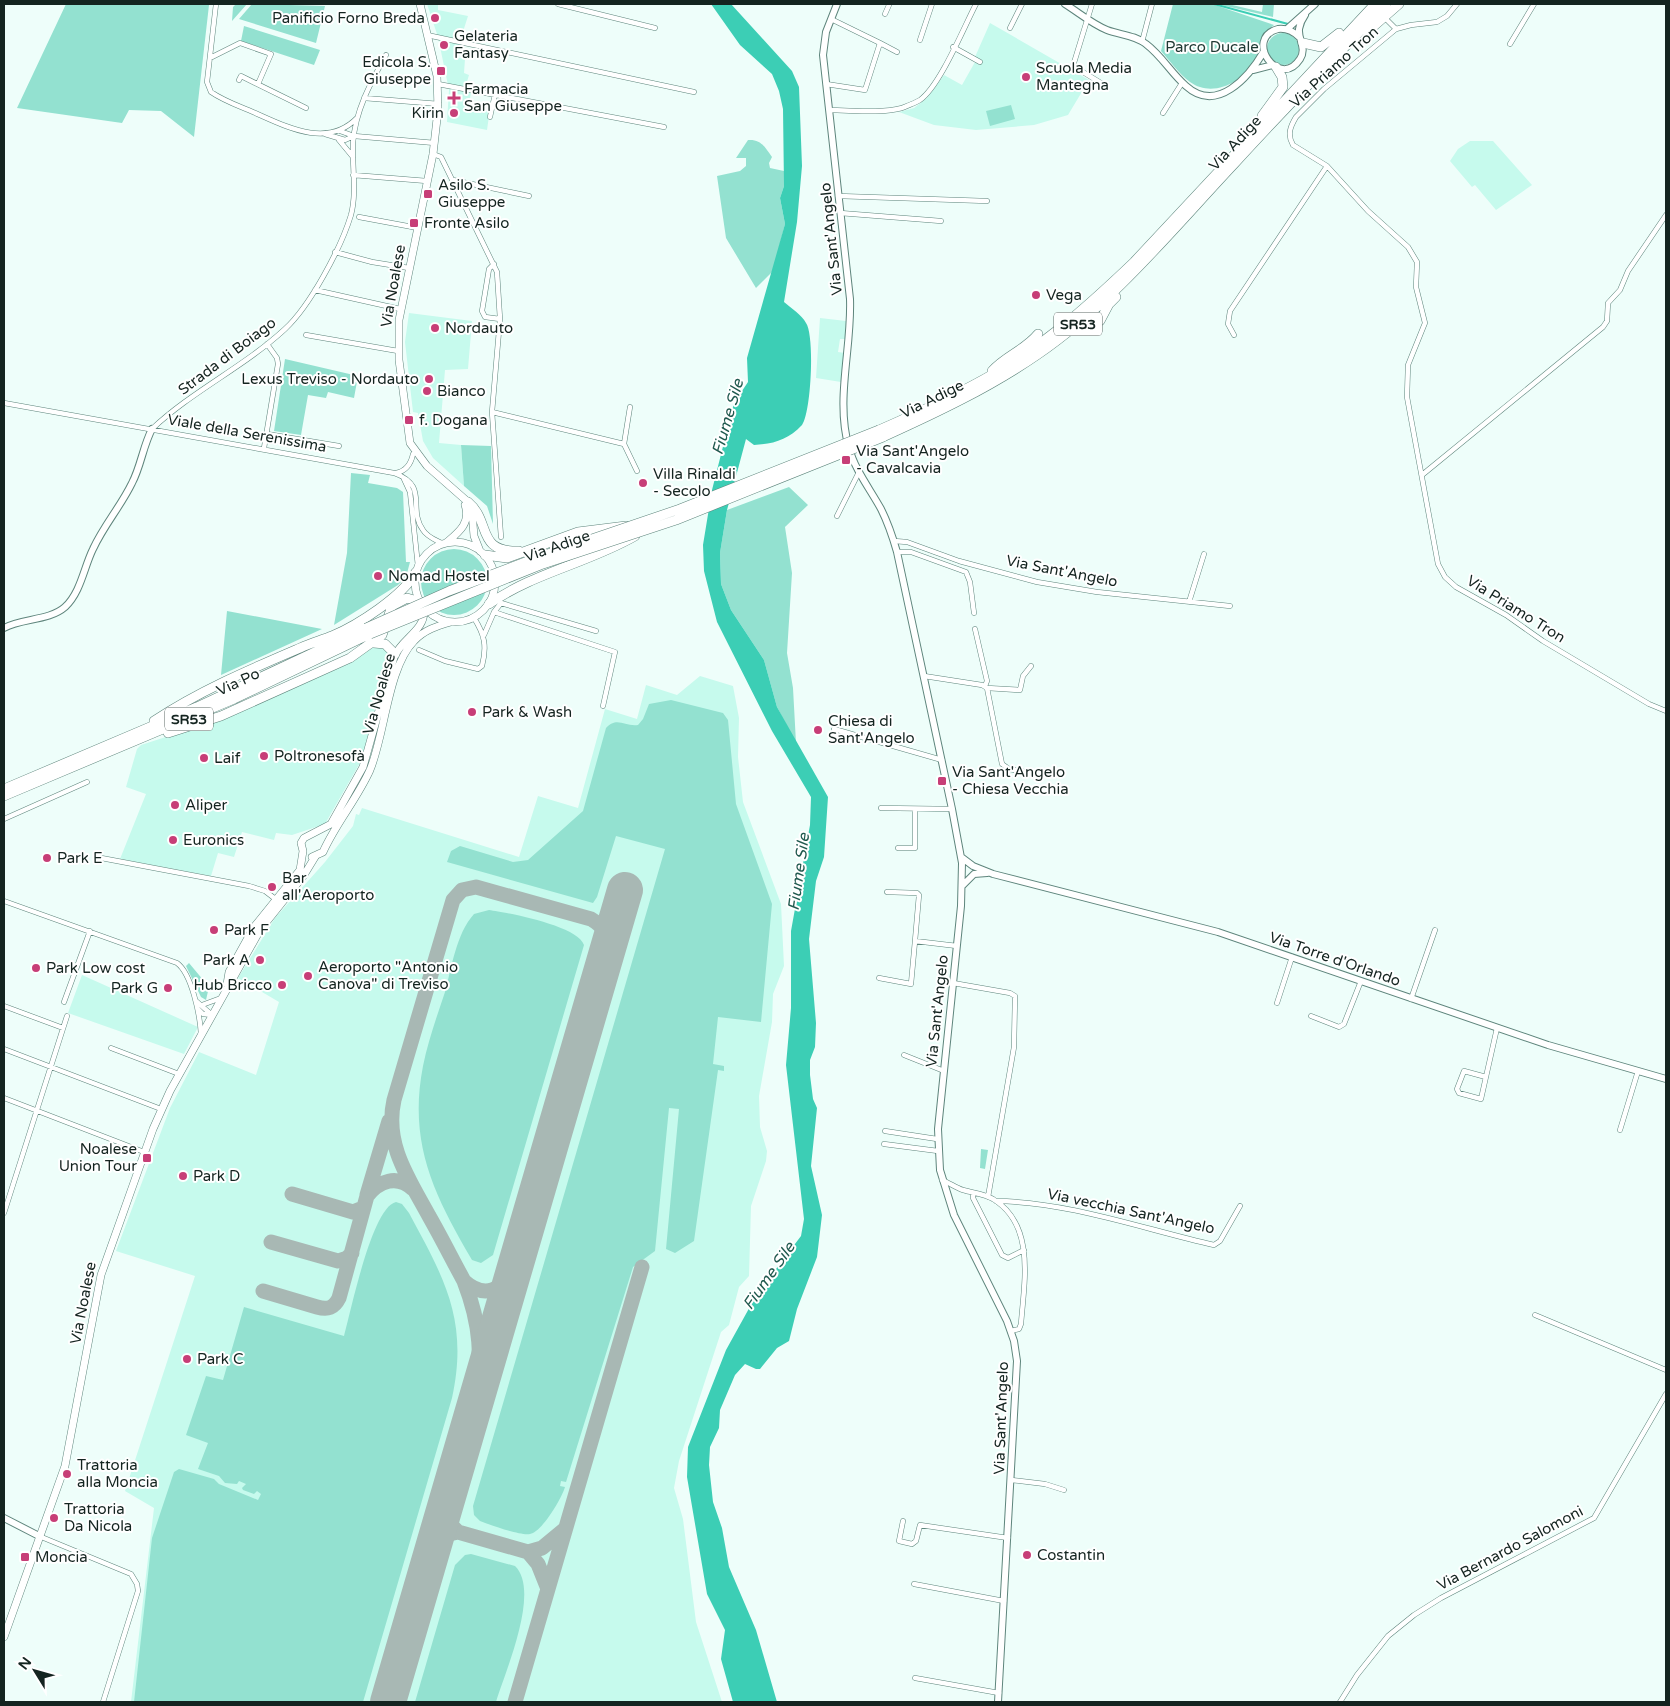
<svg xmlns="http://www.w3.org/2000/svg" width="1670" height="1706" viewBox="0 0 1670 1706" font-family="'Varela Round',sans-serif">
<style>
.built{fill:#c6faed}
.green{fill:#93e1d0}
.water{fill:#3cceb5}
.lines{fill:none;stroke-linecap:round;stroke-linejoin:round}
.stream{stroke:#3cceb5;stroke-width:2}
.taxiway{stroke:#a8b8b4;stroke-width:15}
.runway{stroke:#a8b8b4;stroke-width:36}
.street-casing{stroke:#5e857c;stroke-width:5.5}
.secondary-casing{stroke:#5e857c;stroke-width:8}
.primary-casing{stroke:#5e857c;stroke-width:8}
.highway-casing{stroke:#5e857c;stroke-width:10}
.street{stroke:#fff;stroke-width:4.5}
.secondary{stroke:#fff;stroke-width:6}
.primary{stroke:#fff;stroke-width:7}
.highway{stroke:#fff;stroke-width:9}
.highway-bridge-casing{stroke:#5e857c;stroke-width:10;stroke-linecap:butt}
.highway-bridge{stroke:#fff;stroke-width:9}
.poi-dot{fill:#c73e77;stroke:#fff;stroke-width:2}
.labels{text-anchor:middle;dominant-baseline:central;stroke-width:4;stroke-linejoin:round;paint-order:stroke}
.shield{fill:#fff;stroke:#5a6663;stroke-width:1}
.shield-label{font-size:14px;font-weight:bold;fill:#142420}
.poi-label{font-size:15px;fill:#142420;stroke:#fff;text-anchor:start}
.park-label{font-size:15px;fill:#213934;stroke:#fff}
.street-label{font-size:15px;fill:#142420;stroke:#fff}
.water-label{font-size:16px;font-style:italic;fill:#215a4f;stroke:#fff}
</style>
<rect width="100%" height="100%" fill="#eefefa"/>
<path class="built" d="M427,4H438V10L468,16L455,57L465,59L464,73L469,75L466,85L471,92L469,105L490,109L487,130L447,122L449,90L438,37Z
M990,23L1089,80L1068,115L1034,125L976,130L934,125L899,112L914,108L927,98L944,75L962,85L975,62L980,65L982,61L975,57Z
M1470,141H1493L1532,185L1496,210L1475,185L1472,187L1450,161L1458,149Z
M409,313L472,321L468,369L445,370L439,443L461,445L464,486L433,458L423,441L418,413L413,412L405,342Z
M820,318L846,321L845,339H840L838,352L845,353L841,382L816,378Z
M377,644L389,651V656L361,761L325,824L292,835L276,833L274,840L242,832L234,857L218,853L211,876L120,859L146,794L126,787L137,749L141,745L215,721Z
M700,676L733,686L739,718L738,757L743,802L781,904L784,966L773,994L772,1022L759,1096L760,1127L767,1151L766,1161L751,1206L749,1276L739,1287L729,1325L721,1332L679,1461L674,1488L683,1519L696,1622L722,1702H131L154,1508L125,1491L195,1276L116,1251L170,1108L199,1052L256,1075L279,1002L238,978L275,918L325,862L353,826L356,814L359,815L362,808L519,857L538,796L578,808L605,709L637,719L646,685L677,695Z
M82,975L198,1027L184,1054L68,1013Z"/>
<path class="green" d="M66,4L209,5L194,137L161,111L129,110L122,123L17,108Z
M236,4H247L232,21L233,7Z
M252,4L325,6L316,43L239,19Z
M1173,4H1212L1274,25C1255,41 1265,44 1255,61C1242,83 1212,98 1190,82C1179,74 1170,61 1161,51Z
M1217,4H1228L1262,12L1263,4H1274L1273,17Z
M244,26L320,50L314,65L241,41Z
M1267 49a16 16 0 1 1 32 0a16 16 0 1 1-32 0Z
M1011,105L1015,119L990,126L986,111Z
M748,140C761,139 765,147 772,157L769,163L770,168L784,171V186L780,198L785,224L773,271L756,288L726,238L717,176L740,171L746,166V158H736Z
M285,359L358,376L354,398L328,392L326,398L308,395L301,435L274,431Z
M461,445L491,446L493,524L487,506L464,486Z
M351,473L370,475L368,483L397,488L403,492L406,562H410L406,577L398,585L334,625L347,553Z
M789,487L808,505L785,527L792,573L787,653L793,688L796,743L777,707L764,660L731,610L721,584L720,553L727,510Z
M421 582a33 33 0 1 1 66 0a33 33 0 1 1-66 0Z
M227,611L322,629L221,675Z
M671,700L723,713L728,720L736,804L772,904L761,1022L718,1017L713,1064L724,1066V1071L718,1070L694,1241L675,1253L666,1249L679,1109L669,1108L655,1251L633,1267L566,1482L561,1481L560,1486L565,1487C562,1498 542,1532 530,1534C521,1536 490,1525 480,1521L474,1515L473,1506L665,849L616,836L597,897L593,903L447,862L451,851L460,846L513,862L528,860L583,811L606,728C617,716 625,727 638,725L643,719L649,704Z
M489,910C509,913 578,926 584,945L493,1255L481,1263L472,1260C434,1195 408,1143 423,1066C428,1041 437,1016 445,992C452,967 456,934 474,914Z
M189,963L209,987L206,1000L201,997L186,966Z
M981,1149L988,1150L985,1169L980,1168Z
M396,1202L402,1204L409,1213C444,1278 469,1320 452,1398L363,1702H134L152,1538L174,1472L179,1469L214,1479L219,1484L258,1500L261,1494L257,1491L254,1494L243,1490L242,1488L246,1484L239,1481L237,1484L225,1483L219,1476L198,1469L208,1443L186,1435L206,1376L223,1380L244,1307L344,1336C351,1311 372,1207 396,1202Z
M471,1554L515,1566C541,1591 505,1672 496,1702H415L455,1565L465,1555Z"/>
<path class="water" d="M711,4H731L792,71L799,87L802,166L797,222L784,302C791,308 802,315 806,323C815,336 811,413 802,425C788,440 773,444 754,445L746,439L727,510L720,553L721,584L731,610L764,660L777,707L828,797L824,857L816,881L809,939L816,1023L815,1047L810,1060V1075L813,1099L817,1108L811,1166L822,1215L817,1257L797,1309L789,1341L777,1348L760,1369H756L745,1364L735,1375L720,1410L719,1428L710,1447L709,1465L713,1502L722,1528L729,1567L756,1630L777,1702H733L721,1659L725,1630L707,1594L687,1477L688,1447L726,1350L757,1294L801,1236L804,1219L786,1065L791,1008V931L810,825L811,797L772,731L717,622L704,571L703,545L712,490L734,403L748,382L747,358L785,224L780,198L784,186L783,109L779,91L772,74L740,45Z"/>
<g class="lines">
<path class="stream" d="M1214,4L1288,24"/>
<path class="taxiway" d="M292,1194L353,1212L363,1208
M367,1195L389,1121
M271,1242L338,1261L347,1258L352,1253
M464,1281C452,1259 441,1237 429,1216C409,1179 384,1144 394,1100L453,900L462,890L476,887L591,919C607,928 609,938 605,955
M263,1291L317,1307C328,1310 334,1308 339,1298L367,1196C379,1181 397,1174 413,1189
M474,1404C483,1358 481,1325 464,1281C484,1299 502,1291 514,1269
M444,1511L449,1523L458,1532
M434,1545L445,1535L458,1532L528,1552L538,1564L548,1589
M528,1552L542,1548L565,1529
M515,1702L642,1267"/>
<path class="runway" d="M388,1702L625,890"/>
<g class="street-casing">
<path id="street" d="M216,4L207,82L211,92C224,101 239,106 253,112C285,126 327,149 357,118
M558,4L655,28
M1092,4L1073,66L1106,86
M1457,4L1447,16L1437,22L1411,25L1396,29L1324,89L1296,117C1290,127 1287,135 1293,145L1327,166L1368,211L1408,247L1417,262L1416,287L1425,323L1408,365L1407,397L1438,564L1445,577L1456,587L1506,615L1543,641L1649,704L1666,711
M885,14L889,5
M1387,20L1396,29
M1010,28L1022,4
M427,35L694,92
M920,40L932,4
M1142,42L1152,4
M880,43L897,52
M1510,44L1534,4
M953,47L980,62
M210,58L240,43L271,54L258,84
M239,80L241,76L306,108
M438,84L664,127
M826,84L865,90L880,43L831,19
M364,98L439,104
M829,110C852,110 879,114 902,108C907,106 915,103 920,100C940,86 964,27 976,4
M1163,113L1182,83
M490,117L495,94
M340,131L354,136L435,143
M325,134L345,140L354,136
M339,140L353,157
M433,154L441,157L497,272L500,319L492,412L501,537
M353,175L427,181
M453,180L529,196
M838,196L987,201
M840,213L941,221
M359,217L418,228
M335,252L372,262L409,268
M494,264L489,269L482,311L485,317L500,319
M315,290L400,309
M306,335L398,351
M1234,335L1228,324L1230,311L1327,166
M4,403L394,473C430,486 407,508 423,530C427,537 436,540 443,544
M492,412L624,444L630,407
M152,429C192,391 244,367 285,329C310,306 341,248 351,215C357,192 352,166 353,143C355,111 371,82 386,55
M267,434L339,446
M624,444L637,471
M264,448L278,364L277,358L267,344
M396,473C406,471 411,464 413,454
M1422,475L1603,327L1607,321L1608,303L1620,290L1628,271L1666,215
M404,479L410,492L418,566
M837,516L859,472
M894,541L907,542L959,561L1037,582L1097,592L1230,606
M897,552H911L966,572L970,582L974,613
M1189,602L1204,554
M494,612L501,603L596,631
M975,629L987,681L985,686
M484,635L494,612L615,652L603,706
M419,650L445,661L478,669L482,666C487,647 485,635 474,618
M924,676L982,685L987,688L1002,764L1009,769L1026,772
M987,688L1020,690L1023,676L1031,666
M834,729L942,760
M881,808L952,809
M4,819L87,782
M898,848H915V809
M96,857L249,886L265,891L278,901
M887,892L917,893L919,895L915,941
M4,901L177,963C192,974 200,1016 201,1034
M879,978L911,984L915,941L957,946
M953,983L1010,993L1015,996L1014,1047L988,1197
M1411,999L1435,930
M196,1001L212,1015
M64,1002L90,931
M1277,1003L1292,957
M202,1005L221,998
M4,1006L63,1028
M198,1009L203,1014L212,1015
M1311,1016L1339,1027L1344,1024L1361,981
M111,1048L179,1074
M4,1049L161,1109
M904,1055L944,1071
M1486,1077L1464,1071L1457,1089L1459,1093L1481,1099L1497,1028
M4,1098L144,1152
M1620,1130L1638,1071
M885,1131L937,1139
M884,1144L938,1151
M942,1180C950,1183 956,1188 963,1190C973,1193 984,1194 993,1199C1036,1225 1024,1283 1021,1324L1019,1329L1011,1331
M973,1193V1198L1002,1255L1008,1258L1024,1250
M996,1201C1070,1202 1143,1229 1214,1245L1220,1241L1240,1206
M4,1213L67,1016
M1535,1315L1666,1370
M1011,1480L1045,1484L1064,1490
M903,1521L899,1541L912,1544L916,1541L920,1525L1008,1538
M39,1536L131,1574L137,1584L138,1591L103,1702
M914,1584L1004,1601
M915,1678L999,1693
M1340,1702L1357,1675L1388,1636L1414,1615L1441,1598L1594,1518L1666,1394"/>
</g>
<g class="secondary-casing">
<path id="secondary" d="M837,4L826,32L823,55L850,299C852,348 835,400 849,448C855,470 870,489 881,509C888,523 893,538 897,552L952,809L962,863L961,906L938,1129L940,1170L954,1215L1007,1321L1014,1341L1017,1361L998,1702
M1065,4C1078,12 1092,24 1107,30C1120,35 1135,35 1146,44C1162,56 1171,73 1186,86C1217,114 1249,77 1264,51
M1287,29L1315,4
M1299,37C1293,31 1287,28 1278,29C1243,38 1279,91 1300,59C1307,48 1298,40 1299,29C1300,24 1302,19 1305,15
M1253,70L1273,65
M4,628C22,618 49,621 65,607C81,592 84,567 93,549C104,525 121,506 132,483C141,466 143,446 152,429
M961,857L973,866L993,874L1218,932L1548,1045L1666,1079
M962,886L974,874L987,873
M4,1518L39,1536"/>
</g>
<g class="primary-casing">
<path id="primary" d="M420,4L437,76L438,110L433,154L399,320V360L410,443L427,466L468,502L472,512L474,536L480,551
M415 582a40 40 0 1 1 80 0a40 40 0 1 1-80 0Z
M446,543C459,532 471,523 465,505
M312,857L323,852C336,823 357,799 370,770C385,734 388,667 414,641C424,630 437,626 451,622
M227,984L229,972L254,927L300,870L303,851L301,843L304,838L331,824L363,767L394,657C402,638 425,631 424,610
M4,1637L65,1466L101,1275L153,1129L170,1091L260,930L304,875L315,857"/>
</g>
<g class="highway-casing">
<path id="highway" d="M1367,32L1399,4
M1303,43L1321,47L1339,33
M1262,116L1283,87L1282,77L1276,67
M1100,321L1109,304L1116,297
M992,371C1005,356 1025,350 1038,334
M879,430C918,413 957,395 995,373C1047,343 1091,303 1134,262L1375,4
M883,437C936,413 989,388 1037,355C1113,303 1172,230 1235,163C1284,109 1336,57 1386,4
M468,502C492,522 475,552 519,551
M485,555L507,558L578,532L626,526
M489,604C533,573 588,563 635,536
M374,643L385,644L395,654
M154,721C199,691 251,669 300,648C311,643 322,640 332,636C358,625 403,596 416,572
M168,733L221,716L350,658L382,635L392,606L407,598L421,602
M4,789L197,707L366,628
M4,796L234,699L370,634"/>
</g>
<use href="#street" class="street"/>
<use href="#secondary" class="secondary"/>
<use href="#primary" class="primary"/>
<use href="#highway" class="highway"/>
<g class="highway-bridge-casing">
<path id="highway-bridge" d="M366,628L449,591L536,558L680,509L879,430
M370,634L540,565L676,520L883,437"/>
</g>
<use href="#highway-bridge" class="highway-bridge"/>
</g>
<g class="poi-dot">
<circle cx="435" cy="18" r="5"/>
<circle cx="444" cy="45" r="5"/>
<rect x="436" y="66" width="10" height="10" rx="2.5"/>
<circle cx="1026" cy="77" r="5"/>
<path d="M451.5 90.5h5v5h5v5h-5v5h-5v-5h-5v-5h5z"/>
<circle cx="454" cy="113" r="5"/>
<rect x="423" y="189" width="10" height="10" rx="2.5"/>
<rect x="409" y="218" width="10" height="10" rx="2.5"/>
<circle cx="1036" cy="295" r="5"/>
<circle cx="435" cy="328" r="5"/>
<circle cx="429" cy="379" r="5"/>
<circle cx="427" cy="391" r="5"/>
<rect x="404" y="415" width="10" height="10" rx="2.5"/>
<rect x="841" y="455" width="10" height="10" rx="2.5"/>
<circle cx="643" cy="483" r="5"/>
<circle cx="378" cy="576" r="5"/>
<circle cx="472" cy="712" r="5"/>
<circle cx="818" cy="730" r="5"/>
<circle cx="264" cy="756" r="5"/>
<circle cx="204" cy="758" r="5"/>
<rect x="937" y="776" width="10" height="10" rx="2.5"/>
<circle cx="175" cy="805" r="5"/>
<circle cx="173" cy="840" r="5"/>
<circle cx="47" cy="858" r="5"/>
<circle cx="272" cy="887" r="5"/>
<circle cx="214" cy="930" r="5"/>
<circle cx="260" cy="960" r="5"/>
<circle cx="36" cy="968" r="5"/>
<circle cx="308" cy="976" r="5"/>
<circle cx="282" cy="985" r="5"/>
<circle cx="168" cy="988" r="5"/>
<rect x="142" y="1153" width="10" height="10" rx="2.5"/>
<circle cx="183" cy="1176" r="5"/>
<circle cx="187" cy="1359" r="5"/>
<circle cx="67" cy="1474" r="5"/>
<circle cx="54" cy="1518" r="5"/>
<circle cx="1027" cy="1555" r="5"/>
<rect x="20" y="1552" width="10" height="10" rx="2.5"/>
</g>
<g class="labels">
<g class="shield">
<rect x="1054" y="312.5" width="48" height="23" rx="4"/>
<rect x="165" y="707.5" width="48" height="23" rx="4"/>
</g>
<g class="shield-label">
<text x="1078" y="324">SR53</text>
<text x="189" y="719">SR53</text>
</g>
<g class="poi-label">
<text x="425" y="18" text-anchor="end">Panificio Forno Breda</text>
<text x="454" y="36">Gelateria<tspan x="454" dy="17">Fantasy</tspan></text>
<text x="431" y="62" text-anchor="end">Edicola S.<tspan x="431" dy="17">Giuseppe</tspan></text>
<text x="1036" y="68">Scuola Media<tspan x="1036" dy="17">Mantegna</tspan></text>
<text x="464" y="89">Farmacia<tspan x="464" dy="17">San Giuseppe</tspan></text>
<text x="444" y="113" text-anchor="end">Kirin</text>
<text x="438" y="185">Asilo S.<tspan x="438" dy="17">Giuseppe</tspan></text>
<text x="424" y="223">Fronte Asilo</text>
<text x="1046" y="295">Vega</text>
<text x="445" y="328">Nordauto</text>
<text x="419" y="379" text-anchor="end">Lexus Treviso - Nordauto</text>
<text x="437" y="391">Bianco</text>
<text x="419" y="420">f. Dogana</text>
<text x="856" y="451">Via Sant'Angelo<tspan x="856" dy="17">- Cavalcavia</tspan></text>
<text x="653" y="474">Villa Rinaldi<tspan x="653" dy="17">- Secolo</tspan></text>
<text x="388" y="576">Nomad Hostel</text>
<text x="482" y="712">Park &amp; Wash</text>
<text x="828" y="721">Chiesa di<tspan x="828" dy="17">Sant'Angelo</tspan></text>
<text x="274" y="756">Poltronesofà</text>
<text x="214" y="758">Laif</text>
<text x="952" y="772">Via Sant'Angelo<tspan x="952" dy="17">- Chiesa Vecchia</tspan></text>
<text x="185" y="805">Aliper</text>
<text x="183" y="840">Euronics</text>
<text x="57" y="858">Park E</text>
<text x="282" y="878">Bar<tspan x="282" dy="17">all'Aeroporto</tspan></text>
<text x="224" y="930">Park F</text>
<text x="250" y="960" text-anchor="end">Park A</text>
<text x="318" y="967">Aeroporto "Antonio<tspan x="318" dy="17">Canova" di Treviso</tspan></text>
<text x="46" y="968">Park Low cost</text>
<text x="272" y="985" text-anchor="end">Hub Bricco</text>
<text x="158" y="988" text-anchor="end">Park G</text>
<text x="137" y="1149" text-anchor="end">Noalese<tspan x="137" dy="17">Union Tour</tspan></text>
<text x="193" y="1176">Park D</text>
<text x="197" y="1359">Park C</text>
<text x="77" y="1465">Trattoria<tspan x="77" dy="17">alla Moncia</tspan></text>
<text x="64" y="1509">Trattoria<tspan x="64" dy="17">Da Nicola</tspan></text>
<text x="1037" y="1555">Costantin</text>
<text x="35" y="1557">Moncia</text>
</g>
<g class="park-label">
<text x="1212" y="47">Parco Ducale</text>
</g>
<g class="street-label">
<text transform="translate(1334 67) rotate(-42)">Via Priamo Tron</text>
<text transform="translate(1235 143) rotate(-47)">Via Adige</text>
<text transform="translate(831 239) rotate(-96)">Via Sant'Angelo</text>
<text transform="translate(393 286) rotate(-80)">Via Noalese</text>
<text transform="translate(227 356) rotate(-37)">Strada di Boiago</text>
<text transform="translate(932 399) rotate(-26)">Via Adige</text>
<text transform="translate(247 433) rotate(10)">Viale della Serenissima</text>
<text transform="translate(557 546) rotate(-19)">Via Adige</text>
<text transform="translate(1062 571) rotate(11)">Via Sant'Angelo</text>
<text transform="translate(1516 609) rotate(32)">Via Priamo Tron</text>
<text transform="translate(238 682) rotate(-25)">Via Po</text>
<text transform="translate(379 694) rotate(-74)">Via Noalese</text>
<text transform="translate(1335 959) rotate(19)">Via Torre d'Orlando</text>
<text transform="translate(937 1011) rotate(-84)">Via Sant'Angelo</text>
<text transform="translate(1131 1211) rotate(12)">Via vecchia Sant'Angelo</text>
<text transform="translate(83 1303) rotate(-79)">Via Noalese</text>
<text transform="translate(1001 1418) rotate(-88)">Via Sant'Angelo</text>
<text transform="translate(1510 1548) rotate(-28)">Via Bernardo Salomoni</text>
</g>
<g class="water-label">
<text transform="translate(728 417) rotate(-74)">Fiume Sile</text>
<text transform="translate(799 872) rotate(-82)">Fiume Sile</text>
<text transform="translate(769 1276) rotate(-55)">Fiume Sile</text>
</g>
</g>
<rect width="1670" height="1706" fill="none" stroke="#142420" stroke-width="10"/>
<g transform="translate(35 1671) rotate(307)" stroke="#ffffff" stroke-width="4" paint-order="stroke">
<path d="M0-4L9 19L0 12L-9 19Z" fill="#142420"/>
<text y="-8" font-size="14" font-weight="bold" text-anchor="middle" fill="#142420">N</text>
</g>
</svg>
